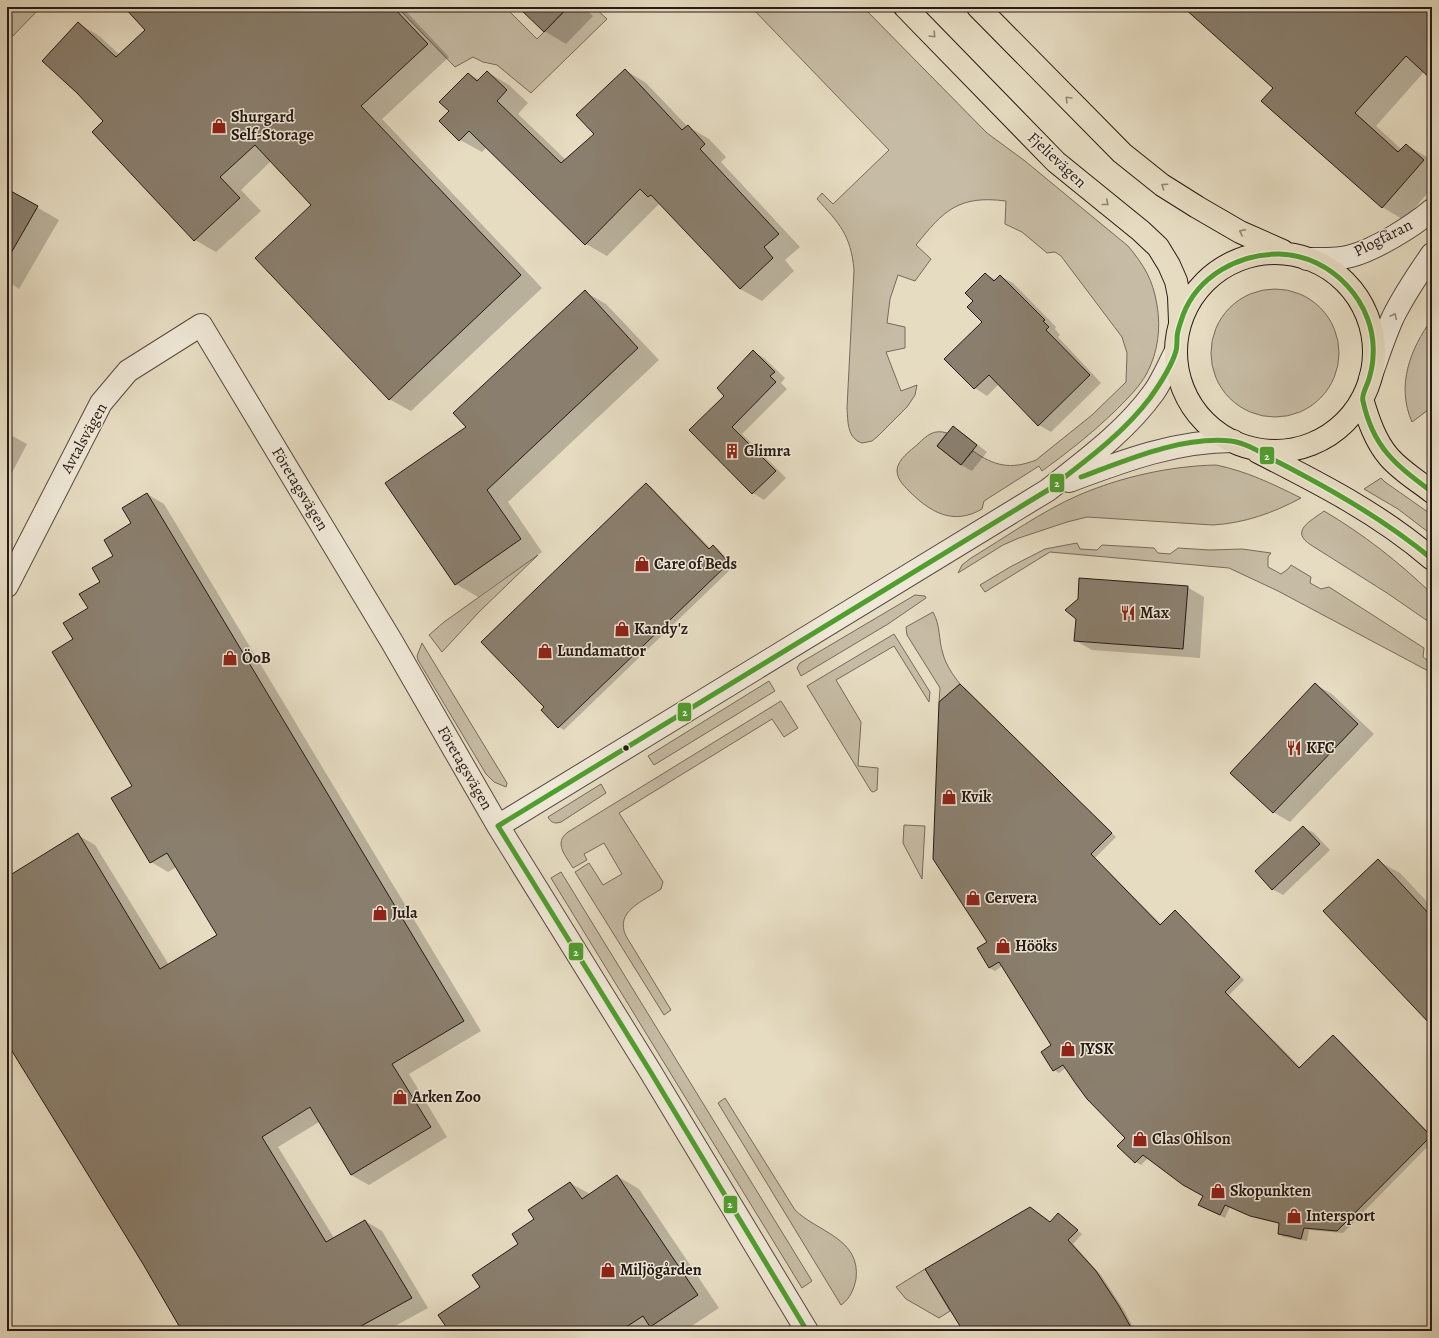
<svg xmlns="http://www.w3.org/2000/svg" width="1439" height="1338" viewBox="0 0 1439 1338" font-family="Alegreya,serif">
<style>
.green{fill:#c6bba4;stroke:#766a5c}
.shadow{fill:#0003}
.building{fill:#8a7f6e;stroke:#271a14}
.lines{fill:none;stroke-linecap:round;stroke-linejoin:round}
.minor-casing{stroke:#574a40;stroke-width:24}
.major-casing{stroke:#271a14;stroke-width:24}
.minor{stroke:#efe8d7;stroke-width:22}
.major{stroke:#e6dcc2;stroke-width:22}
.bus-1-casing{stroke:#efe8d7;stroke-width:8}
.bus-1{stroke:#509e2f;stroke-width:5}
.oneway{stroke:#908574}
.oneway2{stroke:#958b7f}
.bus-dot{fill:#271a14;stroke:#efe8d7;stroke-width:1.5}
.labels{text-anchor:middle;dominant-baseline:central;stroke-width:3;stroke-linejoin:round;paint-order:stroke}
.poi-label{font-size:16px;font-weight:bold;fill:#271a14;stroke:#efe8d7;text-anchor:start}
.street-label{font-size:16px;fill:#271a14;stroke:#efe8d7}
.line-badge{stroke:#efe8d7;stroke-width:1.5}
.badge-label{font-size:11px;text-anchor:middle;font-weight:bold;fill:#fff}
</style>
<rect width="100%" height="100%" fill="#e6dcc2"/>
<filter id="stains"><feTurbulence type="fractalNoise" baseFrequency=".005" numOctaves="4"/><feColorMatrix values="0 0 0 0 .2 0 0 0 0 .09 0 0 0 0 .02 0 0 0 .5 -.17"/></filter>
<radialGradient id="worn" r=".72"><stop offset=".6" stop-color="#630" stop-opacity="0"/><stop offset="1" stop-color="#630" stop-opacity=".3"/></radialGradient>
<path class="green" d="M7,7H41L7,42Z
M397,7H505L537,39L569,7H594L607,19L531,93L497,65L483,62L473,57L455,67Z
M751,7H863L987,133L1025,161L1128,246C1144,265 1153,280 1157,305C1161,328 1158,352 1147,373C1139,388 1125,401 1113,413C1091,434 1067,453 1042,471L1039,466L984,501L982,509C953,526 930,512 909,491C903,485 897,479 897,470C898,459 910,451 918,444C927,435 934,429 947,433L937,446L961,465L973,451C994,466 1011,470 1036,460L1092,415L1126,382L1127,353L1122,337L1061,256L1055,252L1047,253L1022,232L1005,224L1006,201C959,195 944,210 916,245L931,259L915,281L898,275L890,299L887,323L905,327V348L886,352L901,391L917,385L915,395L907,407L877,437L872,441L862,443C847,438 848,422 847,408L854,270C851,235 839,223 817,199L822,193L833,204L889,150Z
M1211 353a64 64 0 1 1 128 0a64 64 0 1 1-128 0Z
M1432,319V407L1412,422C1396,386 1410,349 1432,319Z
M1216,465C1246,471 1273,484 1301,498C1273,513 1245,523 1213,525L1087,517L1067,522L1019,538L1003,545L958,573L962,565L971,558C1006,537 1042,511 1079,495C1121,477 1170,466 1216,465Z
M1381,478L1385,482L1432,515V535L1398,509L1364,489Z
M1324,511C1363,534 1399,562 1432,594V624L1387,593L1311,545C1289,531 1311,521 1324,511Z
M1077,543L1080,549L1097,550L1102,545L1154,548L1158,553L1170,554L1178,548L1210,550L1242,549L1271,553L1268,557V567L1281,574L1288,569L1291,565L1311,577L1310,583L1321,589L1329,587L1424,648L1423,657L1432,664V673L1278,591L1229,568L1050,552L985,592L980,585L1010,567L1045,549Z
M538,555L479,612L442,652L429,635L444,622Z
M915,595L925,596L926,598L888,624L801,676L797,668L800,663Z
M933,612C941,627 938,638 943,654C946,665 953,675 960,684L939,702L940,688L907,635L906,627Z
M894,634L930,692L929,702L894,646L836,680L861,722L858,766L878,768L877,790L873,792L871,791L807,686Z
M422,643L507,783L506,787L494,782L486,774L418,660L417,656Z
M769,681L775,691L654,765L648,756Z
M781,701L798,728L784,737L772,719L619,813L663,882L661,889C644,901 614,911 626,936L671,1010L664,1015L575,872L589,863L603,885L622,874L604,843L584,854L587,860L573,868C566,856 553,843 568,832Z
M601,784L606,793L561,822C555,824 551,823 548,817Z
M904,825L925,826L922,879L905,847L903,843Z
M561,872L812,1281L802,1288L551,878Z
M725,1098L795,1210C817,1232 861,1238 856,1279C854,1289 850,1299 841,1305L718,1103Z
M925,1269L950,1311L939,1318L906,1299L896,1287Z"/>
<path class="shadow" d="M125,7H402L449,57L382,119L542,288L411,411L389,399L313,205L271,161L241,190L261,211L216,252L195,240L105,121L78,23L99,36L120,55L147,30Z
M520,7H584L593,16L566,44L544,31Z
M1184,7H1432V79L1424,72L1376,126L1402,150L1406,145L1427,157L1432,162V188L1404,220L1382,207L1275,88Z
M625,70L646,83L687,126L709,139L726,157L721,162L800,247L785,260L794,271L762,301L740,289L660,203L607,256L586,244L487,147L482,152L460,140L441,121L450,111L469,74L480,80L487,72L509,85L528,103L518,114L566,160L595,134Z
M7,190L59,220L19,289L12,284L7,293Z
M985,274L996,280L1000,276L1013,283L1056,327L1055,329L1060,335L1058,337L1101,383L1051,432L1039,425L999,384L987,396L975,388L946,359L983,322L975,301Z
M585,292L606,304L659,360L508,502L542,552L478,597L456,584L386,483L467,427Z
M753,351L764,358L785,378L781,383L787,389L742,434L786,478L764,500L753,493L691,430L726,396Z
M953,428L964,434L987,452L972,471L961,465L938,446Z
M7,433L27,444L7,482Z
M646,484L651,487L711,549L713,546L718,549L734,566L564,730L559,727L542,710L545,707Z
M147,494L164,504L481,1031L409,1074L447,1137L369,1185L351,1175L319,1122L278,1147L334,1238L365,1221L382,1231L428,1308L386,1331H184L144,1263L7,1041V878L78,835L95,845L169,965L218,935L177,867L168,872L151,862L134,786L74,640L114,556L133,523Z
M1187,587L1204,597L1200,658L1092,650L1076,641Z
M960,685L965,688L1116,837L1095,858L1162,925L1175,912L1180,915L1244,980L1229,995L1301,1068L1333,1036L1338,1039L1432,1136V1142L1343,1233L1309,1230L1307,1241L1295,1239L1284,1237L1279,1234L1280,1224L1256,1218L1230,1207L1225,1218L1205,1208L1204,1195L1148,1158L1141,1165L1136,1162L1126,1138L1066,1068L1059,1073L1054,1070L1052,1046L1002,966L995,971L990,968L978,949L988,943Z
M1316,685L1332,694L1374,734L1290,822L1273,812Z
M1303,827L1314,833L1330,850L1283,895L1272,889Z
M1378,861L1400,873L1432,907V1024Z
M617,1176L639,1189L719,1308L684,1331H450L482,1287L520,1245L536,1220L570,1183L590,1194Z
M1030,1208L1051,1223L1063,1218L1082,1234L1073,1244L1101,1275L1124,1310L1135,1331H964Z"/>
<path class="building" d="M124,7H393L428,44L361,106L521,275L389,400L255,258L311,205L255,145L220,177L240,198L194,241L92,132L103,121L77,93L42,61L78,22L116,57L145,30Z
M518,7H568L544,32Z
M1183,7H1432V80L1406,56L1355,113L1398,152L1406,144L1424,160L1382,208L1261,101L1273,88Z
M625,69L682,130L688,125L705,144L700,149L779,234L764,247L773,258L740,289L651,195L648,197L640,189L585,245L469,131L459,141L439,121L449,111L439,102L468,73L477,81L487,71L507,90L497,101L561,163L594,134L576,115Z
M7,189L38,206L7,260Z
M985,273L994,281L1000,275L1045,320L1043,321L1049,327L1046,330L1090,375L1038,426L989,375L974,389L944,359L982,322L967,307L973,301L965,293Z
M585,290L638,348L487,490L521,539L455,585L385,483L466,427L453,413Z
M753,350L775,372L770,376L776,382L732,427L776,471L752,494L689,430L724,396L717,388Z
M953,426L977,445L961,465L937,446Z
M646,483L709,549L713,545L729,563L558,728L541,710L544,707L481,642Z
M147,493L464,1021L392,1064L431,1127L351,1175L310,1107L262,1137L326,1242L365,1220L412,1298L352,1331H182L143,1264L7,1043V877L78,833L160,969L217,935L167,853L150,863L111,798L132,786L52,652L73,639L63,623L88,608L79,594L100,582L92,568L113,556L104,540L131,523L122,508Z
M1079,578L1188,586L1183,649L1074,641L1076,619L1065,610L1078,599Z
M1315,683L1358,724L1273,813L1230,773Z
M960,684L1112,833L1091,854L1160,925L1175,910L1240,977L1225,992L1299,1068L1333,1035L1431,1136L1337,1231L1304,1228L1301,1239L1289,1236L1278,1234L1279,1223L1250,1216L1225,1205L1220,1215L1198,1205L1203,1196L1183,1185L1143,1155L1135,1163L1117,1146L1125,1138L1087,1099L1076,1084L1063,1065L1053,1071L1041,1052L1051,1045L999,962L989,968L977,948L987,942L933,859L939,702Z
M1303,826L1320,844L1272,890L1255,871Z
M1378,859L1432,917V1026L1323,911Z
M617,1175L698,1295L650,1327L643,1316L620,1331H449L438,1315L480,1287L472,1275L518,1244L512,1234L534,1219L528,1210L570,1182L582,1199Z
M1030,1207L1050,1222L1058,1213L1078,1230L1068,1240L1096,1271L1119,1306L1133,1331H963L925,1269Z"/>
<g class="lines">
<g class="minor-casing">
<path id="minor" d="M1307,259C1321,259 1337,260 1351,256C1376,249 1412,227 1432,210
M1370,379C1377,358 1384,337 1393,317C1404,295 1418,274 1432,254
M1069,481C1123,461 1175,441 1233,441
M7,586L101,403L128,371L201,325L392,642L498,826L650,1071L807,1331
M498,826L1048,490C1086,460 1126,431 1154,392C1163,379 1169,364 1176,351"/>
</g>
<g class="major-casing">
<path id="major" d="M905,7L1056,162L1141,231L1158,247L1169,265L1176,281L1179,296L1180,322
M978,7L1122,153L1162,185L1197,207L1240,232L1283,251
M1176 352a99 99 0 1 1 198 0a99 99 0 1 1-198 0Z
M1362,399C1368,419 1375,441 1389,457C1401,471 1418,481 1432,492
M1258,452C1319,483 1380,514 1432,559"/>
</g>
<use href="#minor" class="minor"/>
<use href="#major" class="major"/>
<g class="bus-1-casing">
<path id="bus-1" d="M1081,477C1127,460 1181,436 1231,441C1247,443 1263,454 1278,462C1332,490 1385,520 1432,559
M498,826L1048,490C1084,462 1122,435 1150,398C1160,384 1171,368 1176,351C1177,347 1177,342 1177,338C1177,330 1181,322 1183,315C1198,276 1238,254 1279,254C1332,255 1377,304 1373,356C1373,364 1371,372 1369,379C1367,386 1361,395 1363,401C1373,448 1396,465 1432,492
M498,826L650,1071L807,1331"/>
</g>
<use href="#bus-1" class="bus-1"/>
</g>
<defs><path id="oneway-chevron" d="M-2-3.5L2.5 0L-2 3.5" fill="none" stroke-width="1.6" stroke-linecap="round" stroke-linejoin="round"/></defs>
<g class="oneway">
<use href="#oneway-chevron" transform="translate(933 35) rotate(46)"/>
<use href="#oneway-chevron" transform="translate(1068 99) rotate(-135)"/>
<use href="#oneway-chevron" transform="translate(1164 186) rotate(-146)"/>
<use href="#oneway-chevron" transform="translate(1106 203) rotate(39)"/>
<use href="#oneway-chevron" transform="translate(1242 232) rotate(-153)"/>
</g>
<use class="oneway2" href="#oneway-chevron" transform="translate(1394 316) rotate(-64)"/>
<defs>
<g id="shop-bare" transform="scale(1.2)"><path d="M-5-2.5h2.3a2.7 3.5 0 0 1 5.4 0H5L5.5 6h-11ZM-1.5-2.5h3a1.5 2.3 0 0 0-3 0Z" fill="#8f2418" stroke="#efe8d7" stroke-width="2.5" paint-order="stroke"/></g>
<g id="building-bare" transform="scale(1.2)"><path d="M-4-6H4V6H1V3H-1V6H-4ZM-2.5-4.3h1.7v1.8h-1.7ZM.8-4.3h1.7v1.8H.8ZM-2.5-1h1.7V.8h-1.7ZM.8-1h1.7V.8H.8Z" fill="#8f2418" stroke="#efe8d7" stroke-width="2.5" paint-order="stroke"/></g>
<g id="restaurant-bare" transform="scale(1.2)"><path d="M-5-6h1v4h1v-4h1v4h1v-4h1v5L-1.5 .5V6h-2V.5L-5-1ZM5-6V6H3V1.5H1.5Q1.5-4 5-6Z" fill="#8f2418" stroke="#efe8d7" stroke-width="2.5" paint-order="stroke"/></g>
</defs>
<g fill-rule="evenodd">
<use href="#shop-bare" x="219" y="126"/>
<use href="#building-bare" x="732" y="451"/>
<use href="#shop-bare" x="642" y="564"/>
<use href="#restaurant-bare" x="1128" y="613"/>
<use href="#shop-bare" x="622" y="629"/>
<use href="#shop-bare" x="545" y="651"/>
<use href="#shop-bare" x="230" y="658"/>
<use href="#restaurant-bare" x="1294" y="748"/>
<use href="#shop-bare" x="949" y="797"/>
<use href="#shop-bare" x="973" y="898"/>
<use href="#shop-bare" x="380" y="913"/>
<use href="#shop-bare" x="1003" y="946"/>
<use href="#shop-bare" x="1068" y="1049"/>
<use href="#shop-bare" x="400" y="1097"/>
<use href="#shop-bare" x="1140" y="1139"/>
<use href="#shop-bare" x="1218" y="1191"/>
<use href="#shop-bare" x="1294" y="1216"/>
<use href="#shop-bare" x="608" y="1270"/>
</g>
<circle class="bus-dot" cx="626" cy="748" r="3.5"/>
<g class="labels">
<g class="poi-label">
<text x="231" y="117">Shurgard<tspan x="231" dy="18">Self-Storage</tspan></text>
<text x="744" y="451">Glimra</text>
<text x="654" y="564">Care of Beds</text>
<text x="1140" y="613">Max</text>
<text x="634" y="629">Kandy'z</text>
<text x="557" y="651">Lundamattor</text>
<text x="242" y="658">ÖoB</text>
<text x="1306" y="748">KFC</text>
<text x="961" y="797">Kvik</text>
<text x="985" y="898">Cervera</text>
<text x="392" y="913">Jula</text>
<text x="1015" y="946">Hööks</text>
<text x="1080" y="1049">JYSK</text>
<text x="412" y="1097">Arken Zoo</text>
<text x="1152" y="1139">Clas Ohlson</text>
<text x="1230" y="1191">Skopunkten</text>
<text x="1306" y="1216">Intersport</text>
<text x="620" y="1270">Miljögården</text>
</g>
<g class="street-label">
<text transform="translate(1057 160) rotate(43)">Fjelievägen</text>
<text transform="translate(1383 238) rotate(-27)">Plogfåran</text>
<text transform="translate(84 438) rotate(-61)">Avtalsvägen</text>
<text transform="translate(300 489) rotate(59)">Företagsvägen</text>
<text transform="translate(465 768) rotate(60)">Företagsvägen</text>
</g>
</g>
<g class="line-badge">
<rect x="1259" y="446" width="16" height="19" rx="4" fill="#509e2f"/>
<rect x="1049" y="473" width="16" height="20" rx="4" fill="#509e2f"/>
<rect x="677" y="702" width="15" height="20" rx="4" fill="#509e2f"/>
<rect x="568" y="942" width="16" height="19" rx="4" fill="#509e2f"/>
<rect x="723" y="1195" width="15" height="19" rx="4" fill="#509e2f"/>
</g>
<g class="badge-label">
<text x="1267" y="460">2</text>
<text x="1057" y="487">2</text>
<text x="685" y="716">2</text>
<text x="576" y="956">2</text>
<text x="730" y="1208">2</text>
</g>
<rect width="1439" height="1338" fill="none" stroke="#e6dcc2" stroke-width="24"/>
<rect x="8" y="8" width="1423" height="1322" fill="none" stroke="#271a14" stroke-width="2"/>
<rect x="12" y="12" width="1415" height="1314" fill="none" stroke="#271a14"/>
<rect width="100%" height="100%" filter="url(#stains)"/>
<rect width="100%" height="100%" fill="url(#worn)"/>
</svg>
